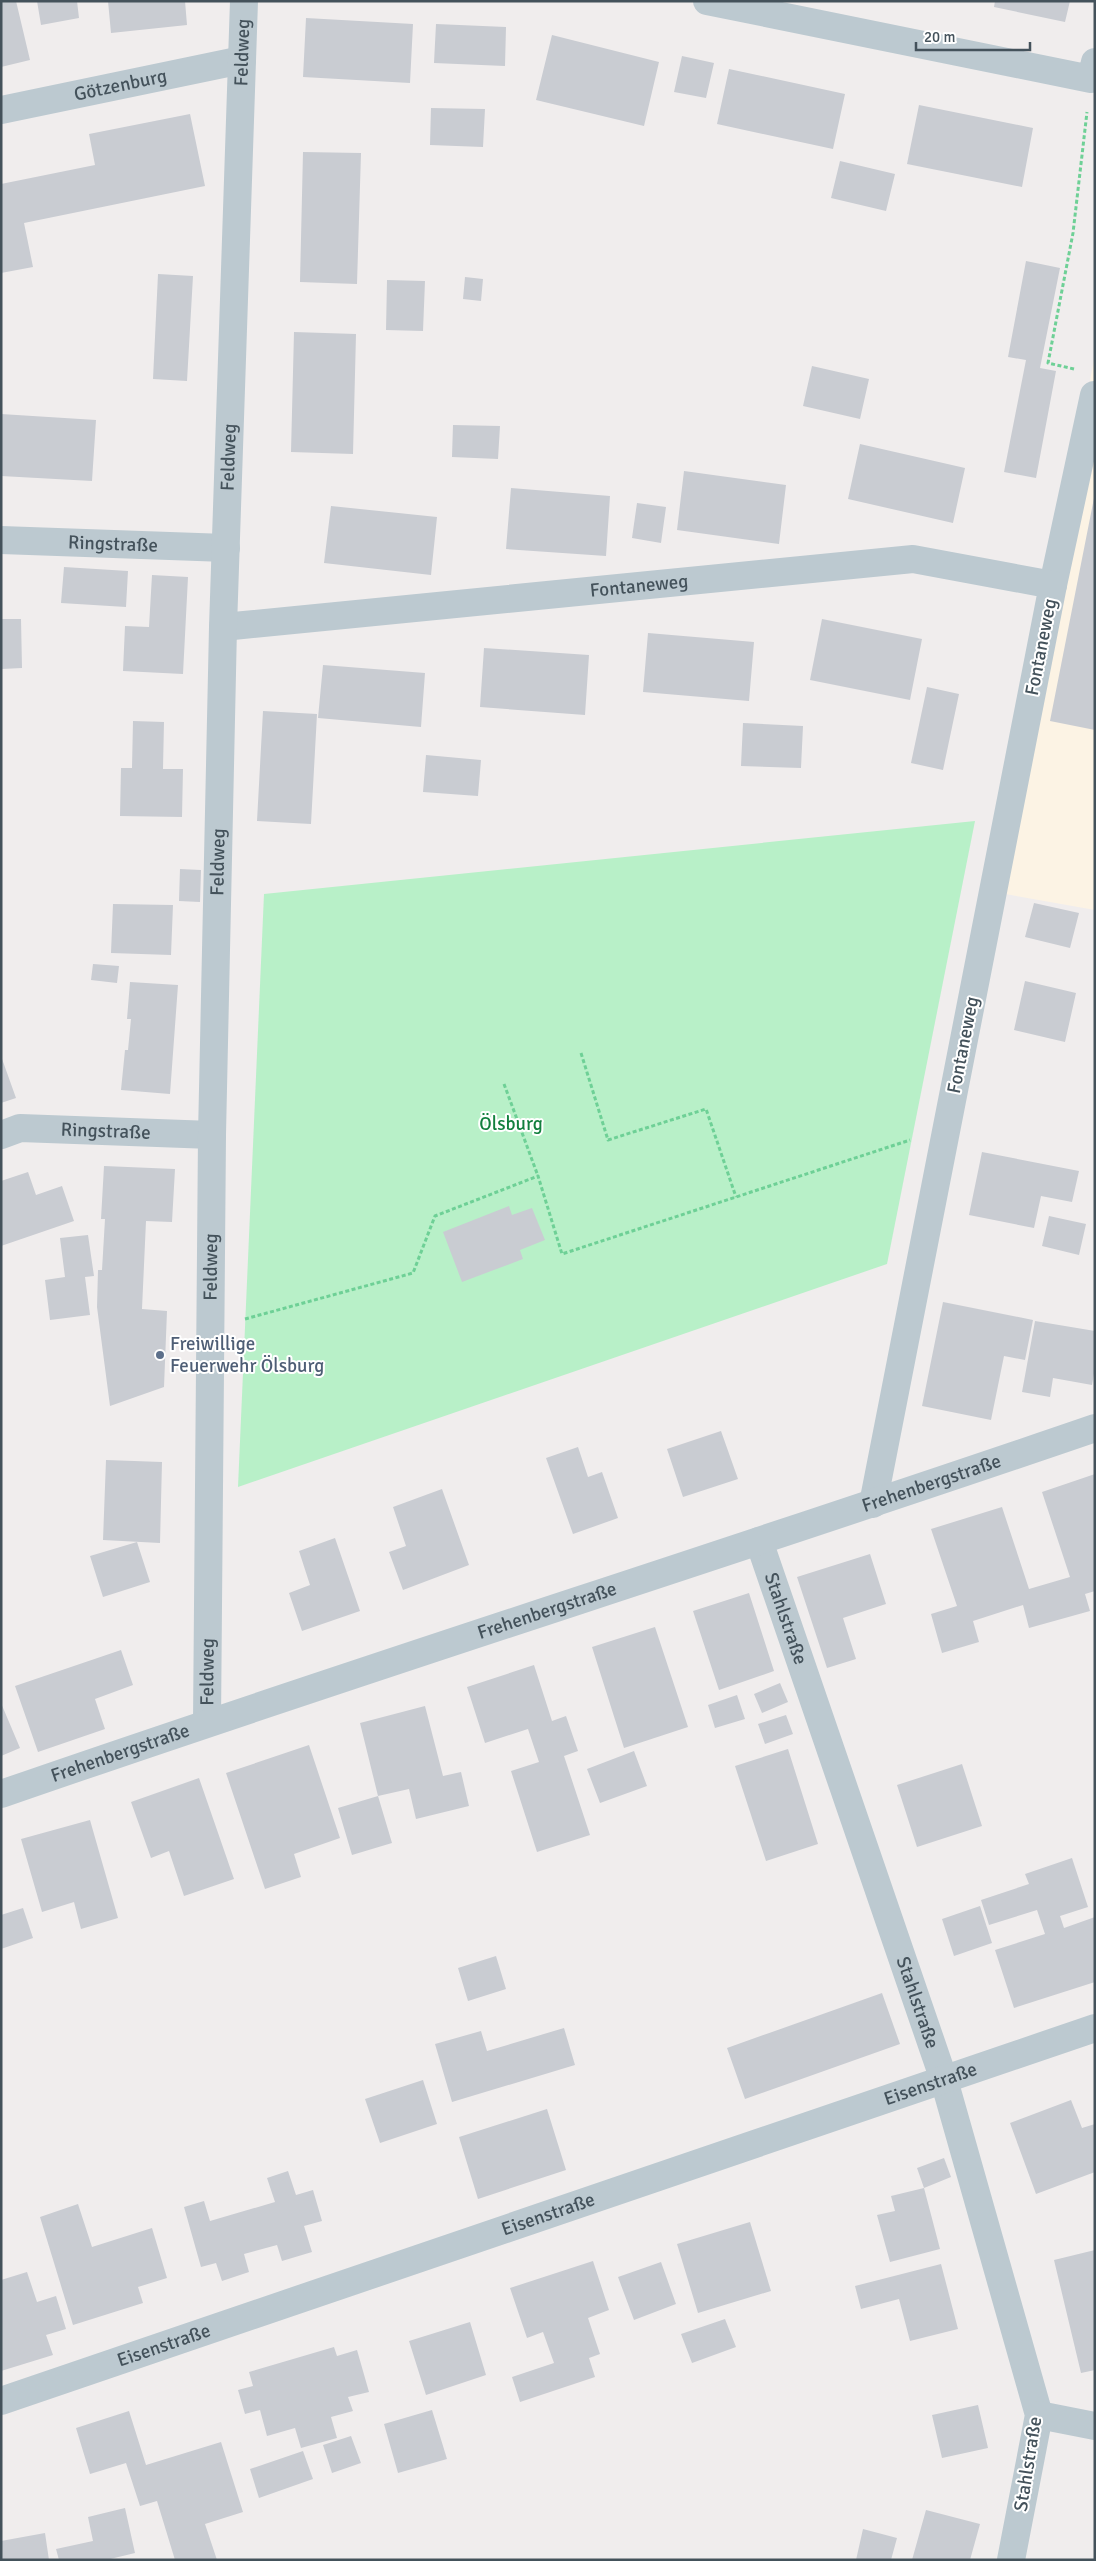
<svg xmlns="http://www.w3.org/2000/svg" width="1096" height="2561" viewBox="0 0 1096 2561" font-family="Signika,sans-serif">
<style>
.commercial{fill:#fcf3e4}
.green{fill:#b8f0c8}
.building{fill:#c9ccd2}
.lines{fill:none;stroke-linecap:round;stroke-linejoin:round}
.path{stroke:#6ed096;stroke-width:3;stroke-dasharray:4 2.5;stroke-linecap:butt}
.minor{stroke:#bcc9d0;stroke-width:28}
.service-dot{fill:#5c6f8a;stroke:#fff;stroke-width:2}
.labels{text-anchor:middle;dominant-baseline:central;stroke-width:4;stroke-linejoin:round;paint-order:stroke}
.street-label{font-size:19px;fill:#44525b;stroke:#fff}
.park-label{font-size:19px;fill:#127f3e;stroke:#fff}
.service-label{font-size:19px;fill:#4e5e75;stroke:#fff;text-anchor:start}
</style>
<rect width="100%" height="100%" fill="#f0eded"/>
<path class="commercial" d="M1095,354V910L994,892Z"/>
<path class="green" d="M975,821L887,1264L238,1487L264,894Z"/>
<path class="building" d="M1,1H16L30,60L1,67Z
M37,1H77L79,18L41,25Z
M108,1H185L187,25L111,33Z
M995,1H1070L1065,22L994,7Z
M306,18L413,24L410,83L303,77Z
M436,24L506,27L505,66L434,63Z
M552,35L659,62L644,126L536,100Z
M682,56L714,63L706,98L674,92Z
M729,69L845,94L833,149L717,124Z
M919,105L1033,128L1022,187L907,164Z
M431,108L485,109L483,147L430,145Z
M190,114L205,186L24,223L33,267L1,273V184L95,165L89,134Z
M303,152L361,153L357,284L300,282Z
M840,161L895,174L886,211L831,198Z
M1026,261L1060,268L1040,368L1056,371L1036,478L1004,472L1026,360L1008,357Z
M158,274L193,276L187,381L153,379Z
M465,277L483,279L481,301L463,299Z
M387,280L425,281L423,331L386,330Z
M294,332L356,334L353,454L291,452Z
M812,366L869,379L860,419L803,406Z
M1,414L96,420L92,481L1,476Z
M453,425L500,426L498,459L452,457Z
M860,444L965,468L953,523L848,499Z
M684,471L786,485L779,544L677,530Z
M511,488L610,496L606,556L506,549Z
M1094,498H1095V730L1050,721Z
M637,503L666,507L661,543L632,538Z
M331,506L437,517L431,575L324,563Z
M64,567L128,571L126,607L61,603Z
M152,575L188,577L183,674L123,671L125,626L149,627Z
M1,619H21L22,668L2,669Z
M822,619L922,639L910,700L810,680Z
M648,633L754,642L749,701L643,692Z
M484,648L589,655L585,715L480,707Z
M323,665L425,673L421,727L318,718Z
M927,687L959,694L943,770L911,763Z
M263,711L317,714L311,824L257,821Z
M133,721L164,722L163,769H183L182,817L120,816L121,768H132Z
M743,723L803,726L801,768L741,766Z
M426,755L481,760L478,796L423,792Z
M180,869L201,870L200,902L179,901Z
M1034,903L1079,913L1070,948L1025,937Z
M113,904L173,905L171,955L111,953Z
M93,964L119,966L117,983L91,980Z
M1025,981L1076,993L1065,1042L1014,1030Z
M130,982L178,985L170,1094L121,1090L125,1050H128L131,1019H127Z
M1,1056L16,1098L1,1103Z
M982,1152L1079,1171L1072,1202L1041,1196L1034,1228L969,1215Z
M104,1166L175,1169L172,1222L146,1221L142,1309L167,1311L164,1387L110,1406L97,1307L98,1270H102L105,1219H101Z
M28,1172L36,1195L62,1186L74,1221L1,1246V1181Z
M509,1206L512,1215L532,1208L545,1240L520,1250L523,1259L462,1282L443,1232Z
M1049,1216L1086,1224L1079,1255L1042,1246Z
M88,1235L94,1276L85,1277L90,1315L50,1320L45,1280L65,1277L60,1238Z
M943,1302L1033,1320L1025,1360L1004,1356L991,1420L922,1406Z
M1035,1321L1095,1331V1368L1092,1385L1053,1378L1050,1397L1022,1392Z
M721,1431L738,1479L683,1497L667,1449Z
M578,1447L588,1477L602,1472L618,1518L573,1534L546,1458Z
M106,1460L162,1462L160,1543L103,1540Z
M1095,1474V1591L1085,1594L1090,1611L1029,1628L1023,1605L973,1621L979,1642L942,1653L931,1614L957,1606L931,1529L1002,1507L1029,1589L1070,1577L1042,1492Z
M442,1489L469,1565L403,1590L389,1552L406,1546L393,1507Z
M335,1538L360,1611L302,1631L289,1593L310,1585L299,1551Z
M137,1542L150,1582L103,1597L90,1556Z
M870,1554L886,1604L843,1618L856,1659L827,1668L797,1577Z
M749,1593L774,1671L719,1690L693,1611Z
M655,1627L688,1727L624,1748L592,1647Z
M121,1650L133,1685L95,1699L105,1729L38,1752L15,1686Z
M534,1665L552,1721L566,1716L578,1751L564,1756L590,1835L537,1852L511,1771L539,1762L528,1729L485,1743L467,1687Z
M780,1683L788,1702L762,1713L754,1694Z
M737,1695L745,1719L715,1728L708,1705Z
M1,1703L20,1748L1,1756Z
M425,1706L443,1776L461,1772L469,1806L416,1819L409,1789L378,1796L360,1723Z
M786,1715L793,1734L765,1744L758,1724Z
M309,1745L340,1838L294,1854L301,1877L265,1889L226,1773Z
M788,1749L818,1844L766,1861L735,1766Z
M634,1751L647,1786L600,1803L587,1769Z
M962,1764L982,1826L917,1847L897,1785Z
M199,1778L234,1879L184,1896L169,1851L151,1858L131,1802Z
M378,1796L392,1843L352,1855L338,1808Z
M90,1820L118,1918L81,1929L74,1902L42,1912L21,1839Z
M1072,1858L1088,1907L1060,1916L1064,1928L1095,1917V1982L1014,2008L995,1950L1045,1934L1037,1910L989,1925L981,1900L1029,1884L1025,1874Z
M980,1906L992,1943L954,1956L942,1919Z
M23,1908L33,1938L1,1949V1915Z
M496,1956L506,1989L468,2001L458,1968Z
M882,1993L900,2044L745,2099L727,2048Z
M564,2028L575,2065L452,2102L435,2044L481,2031L487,2051Z
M423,2080L437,2124L380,2143L365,2099Z
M1071,2100L1082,2128L1095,2124V2172L1036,2194L1010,2123Z
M547,2109L566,2170L478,2199L459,2137Z
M944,2158L951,2177L924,2188L917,2168Z
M288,2171L296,2195L313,2190L322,2221L304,2226L312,2252L282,2261L277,2245L244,2254L249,2272L222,2281L216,2263L201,2267L184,2207L204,2201L210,2221L275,2202L267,2178Z
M924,2188L940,2249L890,2262L877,2215L895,2211L891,2196Z
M78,2204L92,2247L152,2228L167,2278L138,2287L143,2303L73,2325L40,2217Z
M750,2222L771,2291L698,2313L677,2244Z
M1095,2250V2370L1081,2373L1054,2260Z
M593,2261L609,2310L588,2318L600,2354L589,2358L595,2377L520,2402L512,2377L554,2363L543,2332L527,2338L510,2288Z
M661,2262L676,2304L634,2320L618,2277Z
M941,2264L958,2329L910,2341L899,2299L861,2309L855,2286Z
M27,2272L37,2302L56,2296L66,2329L46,2335L53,2355L1,2371V2280Z
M725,2319L736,2347L692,2363L681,2334Z
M470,2322L486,2375L426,2395L409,2341Z
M334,2347L337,2356L357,2350L369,2392L348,2397L353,2411L331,2417L337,2438L301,2448L295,2428L267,2436L260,2410L245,2414L238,2390L253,2386L249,2372Z
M978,2405L988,2448L942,2458L932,2415Z
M432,2410L447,2459L398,2473L384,2424Z
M129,2411L146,2465L221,2442L243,2512L205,2524L217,2560H175L157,2501L140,2506L126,2463L90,2474L76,2428Z
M351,2436L361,2463L332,2473L323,2445Z
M303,2451L313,2479L259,2498L250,2469Z
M125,2508L135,2553L106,2560H59L56,2549L93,2541L88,2517Z
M926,2510L980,2524L970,2560H912Z
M863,2529L897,2538L891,2560H856Z
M45,2533L49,2560H1V2541Z"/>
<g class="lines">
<path class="path" d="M1074,369L1048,363L1073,233L1087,112
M581,1053L608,1140L706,1109L736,1197
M504,1084L538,1176
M245,1319L413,1273L435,1216L538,1176L562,1254L910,1140"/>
<g class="minor">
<path d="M707,1L1091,79L1095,62"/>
<path id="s1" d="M1,110L242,60"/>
<path id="s2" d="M1,540L226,548"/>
<path d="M1053,585L1094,395"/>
<path id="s3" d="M223,627L913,559L1053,585L873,1504"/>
<path id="s4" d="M1,1135L20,1128L212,1135"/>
<path id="s5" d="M759,1541L944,2080L1039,2415L1011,2560"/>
<path id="s6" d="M207,1723L212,1135L223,627L244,1"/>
<path id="s7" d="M1,1794C364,1668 731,1553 1095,1428"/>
<path id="s8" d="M1,2401L1095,2028"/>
<path d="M1039,2415L1095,2426"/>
</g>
</g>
<circle class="service-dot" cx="160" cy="1355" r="5"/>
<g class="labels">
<g class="street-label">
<text stroke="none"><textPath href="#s6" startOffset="1671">Feldweg</textPath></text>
<text stroke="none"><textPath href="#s1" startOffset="122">Götzenburg</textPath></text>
<text stroke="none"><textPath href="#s6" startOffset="1266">Feldweg</textPath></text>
<text stroke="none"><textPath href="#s2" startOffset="112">Ringstraße</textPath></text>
<text stroke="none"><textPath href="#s3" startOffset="418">Fontaneweg</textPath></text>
<text transform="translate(1041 647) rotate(-79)">Fontaneweg</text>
<text stroke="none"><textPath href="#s6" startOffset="861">Feldweg</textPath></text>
<text transform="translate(963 1045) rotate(-79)">Fontaneweg</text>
<text stroke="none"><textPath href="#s4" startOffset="106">Ringstraße</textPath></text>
<text stroke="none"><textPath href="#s6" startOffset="456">Feldweg</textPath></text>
<text stroke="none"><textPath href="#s7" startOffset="981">Frehenbergstraße</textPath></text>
<text stroke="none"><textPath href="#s7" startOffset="576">Frehenbergstraße</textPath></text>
<text stroke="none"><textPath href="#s5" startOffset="82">Stahlstraße</textPath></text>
<text stroke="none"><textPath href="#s6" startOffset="51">Feldweg</textPath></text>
<text stroke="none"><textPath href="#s7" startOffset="126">Frehenbergstraße</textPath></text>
<text stroke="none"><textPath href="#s5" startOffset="488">Stahlstraße</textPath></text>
<text stroke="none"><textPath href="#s8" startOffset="982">Eisenstraße</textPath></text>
<text stroke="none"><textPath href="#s8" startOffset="578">Eisenstraße</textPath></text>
<text stroke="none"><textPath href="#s8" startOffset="172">Eisenstraße</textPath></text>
<text transform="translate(1028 2464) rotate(-81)">Stahlstraße</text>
</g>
<g class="park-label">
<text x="511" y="1124">Ölsburg</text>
</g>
<g class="service-label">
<text x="170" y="1344">Freiwillige<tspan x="170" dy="22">Feuerwehr Ölsburg</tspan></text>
</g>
</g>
<rect width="1096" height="2561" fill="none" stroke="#44525b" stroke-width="5"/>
<path d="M916 42v8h114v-8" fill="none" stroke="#44525b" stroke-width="2.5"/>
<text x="924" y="42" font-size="15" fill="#44525b" stroke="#ffffff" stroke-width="4" paint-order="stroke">20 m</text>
</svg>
